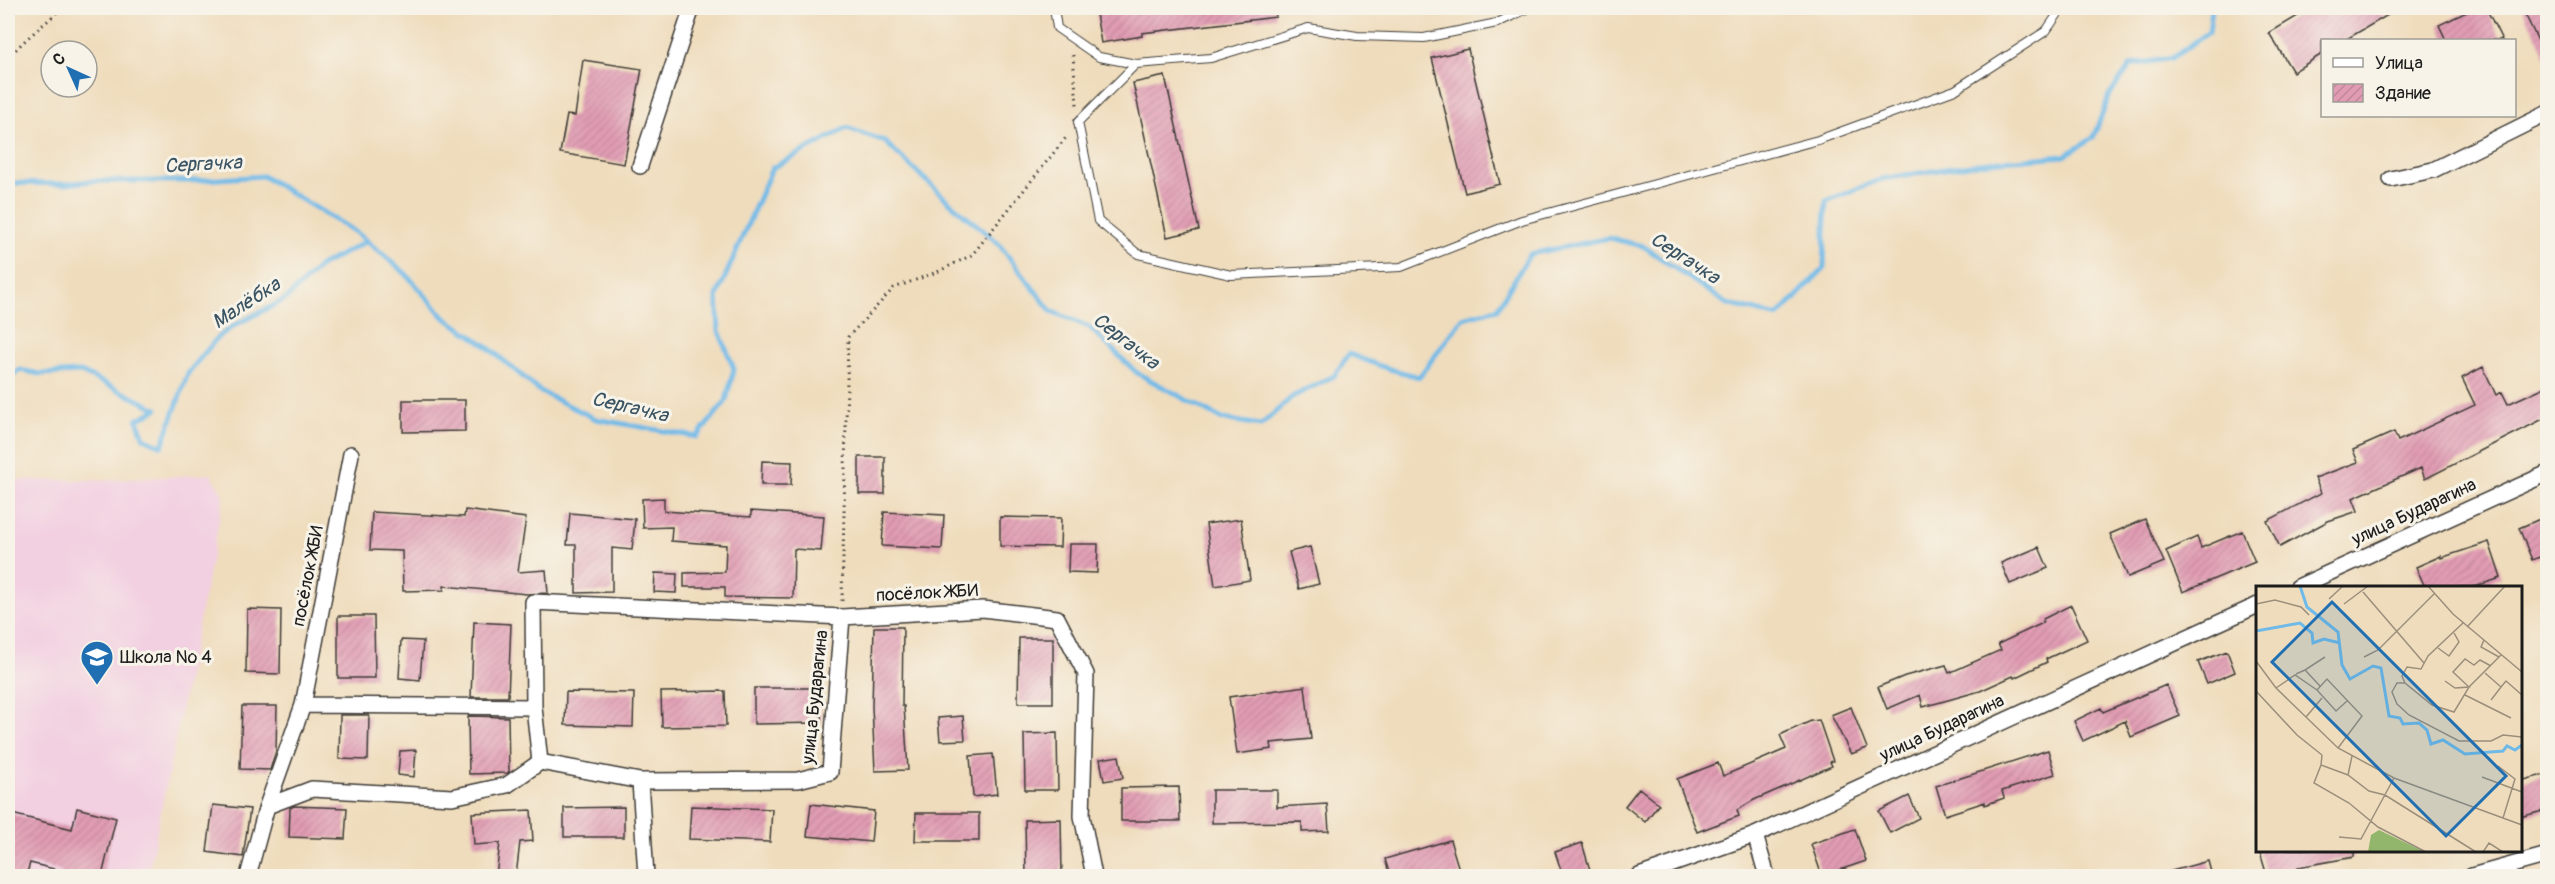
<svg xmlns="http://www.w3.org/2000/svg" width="2555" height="884" viewBox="0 0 2555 884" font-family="Pangolin,sans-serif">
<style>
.built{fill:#f2cfe1}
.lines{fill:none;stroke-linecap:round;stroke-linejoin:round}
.stream{stroke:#6fbae8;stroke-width:5}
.building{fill:url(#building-hatch)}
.lane-casing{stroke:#3c3934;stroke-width:10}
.street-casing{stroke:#3c3934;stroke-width:18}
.path{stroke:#3c3934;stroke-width:3;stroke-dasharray:1.5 4.5;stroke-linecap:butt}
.lane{stroke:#fff;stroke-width:8}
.street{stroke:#fff;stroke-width:15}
.labels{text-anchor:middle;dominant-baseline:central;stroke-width:6;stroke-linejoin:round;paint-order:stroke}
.street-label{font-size:18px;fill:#1c1c1c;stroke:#f7f3e8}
.poi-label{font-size:18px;fill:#1c1c1c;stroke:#f7f3e8;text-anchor:start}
.water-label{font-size:20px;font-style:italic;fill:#395363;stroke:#f7f3e8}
.inset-river{fill:none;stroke:#6fbae8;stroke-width:3}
.inset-road{fill:none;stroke:#9b8f7c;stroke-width:1.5}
.view{fill:#1f6fb2;fill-opacity:0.15;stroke:#1f6fb2;stroke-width:3}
.inset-edge{fill:none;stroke:#1c1c1c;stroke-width:3}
</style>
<defs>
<pattern id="building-hatch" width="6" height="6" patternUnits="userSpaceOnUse" patternTransform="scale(1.5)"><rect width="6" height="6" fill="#e19cb4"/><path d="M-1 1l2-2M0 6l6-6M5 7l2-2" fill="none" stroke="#c0869a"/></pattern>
</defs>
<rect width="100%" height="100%" fill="#f7f3e8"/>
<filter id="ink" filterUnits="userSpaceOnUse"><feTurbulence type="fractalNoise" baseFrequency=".0167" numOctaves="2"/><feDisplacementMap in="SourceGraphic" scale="12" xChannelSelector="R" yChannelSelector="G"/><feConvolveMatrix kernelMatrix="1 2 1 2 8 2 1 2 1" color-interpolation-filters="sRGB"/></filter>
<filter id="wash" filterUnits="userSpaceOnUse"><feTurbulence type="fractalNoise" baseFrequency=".008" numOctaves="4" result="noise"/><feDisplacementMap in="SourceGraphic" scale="24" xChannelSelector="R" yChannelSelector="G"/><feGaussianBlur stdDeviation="1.35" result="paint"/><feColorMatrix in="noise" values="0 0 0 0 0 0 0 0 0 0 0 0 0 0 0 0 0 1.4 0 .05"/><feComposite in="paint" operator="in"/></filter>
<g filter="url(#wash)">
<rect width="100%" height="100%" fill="#efdcbc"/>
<path class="built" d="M211,474L224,496L148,876H8V480H112Z"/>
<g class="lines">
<path class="stream" d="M8,183L65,184L93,181H188L263,176L357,233L405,273L444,317L484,344L541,392L596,419L697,437L726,401L734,369L719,331L717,296L772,168L847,128L884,141L948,201L997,242L1051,311L1089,327L1137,373L1222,419L1261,425L1292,397L1334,376L1349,354L1386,368L1419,377L1463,318L1497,309L1530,254L1609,238L1643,246L1727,304L1778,316L1824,268L1826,201L1882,179L1989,162L2064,156L2093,138L2110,94L2131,65L2172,58L2209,32L2212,8
M8,380L20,370L40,374L81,372L157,409L137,420L144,438L162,446L188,373L217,338L235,325L286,299L320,266L367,241"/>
</g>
<g id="blocks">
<path class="building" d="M1095,8H1275L1276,17L1142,33V36L1101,43Z
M2311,8H2400L2345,40H2322V54L2293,72L2269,33Z
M2475,8H2486L2502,40H2446L2439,25Z
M2522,8H2547V59Z
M1468,49L1500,184L1465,193L1432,58Z
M583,60L642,69L624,164L560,153L567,115L575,116Z
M1165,76L1199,230L1167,237L1133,83Z
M2483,367L2496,395L2502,392L2508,404L2547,386V417L2425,479L2421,468L2353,498L2358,511L2328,521L2280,547L2267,521L2321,493L2315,478L2358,462L2353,450L2394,432L2398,441L2475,405L2462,378Z
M403,400H465V431L403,432Z
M859,457H885V494H859Z
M762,461L792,462L791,485H761Z
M664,498V511L751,517V511L824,516L821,551L794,549L793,598L725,597V587H684V573L725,572L726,545L671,541L672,527L643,528L642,499Z
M465,510L526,518L518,572L546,570L548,593L527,594L444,586V590L403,591L402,551L370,550L372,512L464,517Z
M884,512L944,515L942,549L882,546Z
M570,513L635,519L632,550L612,548V592L576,593V545H567Z
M2547,516V554L2532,560L2519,528Z
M1000,517L1061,518L1060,547L1000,546Z
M1241,519L1250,580L1215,586L1206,524Z
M2145,519L2164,562L2128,577L2110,534Z
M2242,531L2255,562L2183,592L2166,551L2197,537L2201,548Z
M2489,542L2501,578L2473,587H2425L2416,567L2441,556V558Z
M1069,544H1098L1097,573L1068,572Z
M1310,547L1319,584L1299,589L1289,552Z
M2039,547L2048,568L2010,584L2001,563Z
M655,573L677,574L676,593L654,592Z
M2071,605L2087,640L2046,659L2047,662L2014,678L2013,676L1980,691L1923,707L1920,695L1887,709L1878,687L1905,676L1946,665L1949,673L2001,650L1998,644L2043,623V619Z
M247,609L281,610L280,674L246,673Z
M338,616H374L375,678H338Z
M474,622L511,624L508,697H471Z
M874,627H903L902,706H904L908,770L875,771L872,707Z
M1019,638H1053V703H1018Z
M401,640L423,641L420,680L399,678Z
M2227,651L2235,672L2207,684L2198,662Z
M2166,685L2180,716L2131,737L2125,721L2083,741L2074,721L2101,708L2103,712Z
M1305,686L1311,739L1271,743L1272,749L1237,754L1229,697Z
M754,688H821V723L754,724Z
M725,691L726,726L662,727L661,692Z
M566,692L634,693L633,727L565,725Z
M242,706H277L276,751L270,770L240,769Z
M1851,707L1867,748L1851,754L1831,715Z
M340,715H369L368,760L339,759Z
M470,716L508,717L509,772L507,773L469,774L468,717Z
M963,716L965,740L940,741L938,718Z
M1819,720L1833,761L1830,762L1832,766L1754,800L1737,810L1739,816L1697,832L1677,779L1718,763L1723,776L1786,749L1780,735L1811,721Z
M1057,733L1058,790H1025L1024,734Z
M416,750L414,777L398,775L400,751Z
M2048,750L2055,774L2002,791L2004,798L1985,805V802L1945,815L1936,786Z
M993,754L997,794L973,797L970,756Z
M1119,756L1123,778L1104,781L1100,759Z
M2547,774V810L2520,817V781Z
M1179,787L1180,821H1121V788Z
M1639,788L1659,804L1645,822L1625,806Z
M1212,790H1277V807L1327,804L1329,831L1302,832V822L1212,823Z
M1909,796L1919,818L1890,833L1879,811Z
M811,804L874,811L871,842L807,836Z
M213,805L250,809L243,857L207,852Z
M294,806L347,808L345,839L289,837L290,808Z
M691,806L772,809L770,842L689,839Z
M624,807V837H564V808Z
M77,808L116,818L102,876H60L62,871L30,863L26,876H8V813L72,829Z
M531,810L533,841L520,842L516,876H496L500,843L474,845L472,813Z
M916,813H979V841H915Z
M1061,819L1062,876H1026L1025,820Z
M1855,829L1866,861L1822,876L1811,844Z
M1450,840L1461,876H1390L1385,859Z
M1582,843L1590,870L1563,876L1555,852Z
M2259,849H2354V857L2298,867L2300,872L2286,876H2267Z
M2208,861L2212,876H2169L2168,872Z"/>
</g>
</g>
<g filter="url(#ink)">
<use href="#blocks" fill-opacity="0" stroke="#3c3934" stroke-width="1.5"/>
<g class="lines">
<g class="lane-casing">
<path id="lane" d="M1054,8L1057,28L1099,57L1136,64L1211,58L1308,28L1357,36L1424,38L1497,23L1529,8
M1136,64L1078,122L1098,221L1138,254L1231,275L1401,267L1522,220L1818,140L1955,90L2046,31L2062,8"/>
</g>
<g class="street-casing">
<path id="street" d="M640,166L690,14V8
M2391,179L2433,170L2548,113
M2298,587L2548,473
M842,617L830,772L798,780L640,781L540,762L534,707L533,602L842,617L983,609L1057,618L1086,674L1082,816L1094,876
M303,705L351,454
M640,781L646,876
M267,806L303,705L534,707
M1755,835L1767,876
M248,876L267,806L312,789L452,797L507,785L540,762
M1639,876L1755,835L2258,605
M2472,876L2548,855"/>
</g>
<path class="path" d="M1073,55L1077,105
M8,59C23,39 44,26 61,8
M842,601L848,337L894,288L937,272L972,255L1068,135"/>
<use href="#lane" class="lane"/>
<use href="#street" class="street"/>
</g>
</g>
<defs>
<g id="school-pin" transform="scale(1.725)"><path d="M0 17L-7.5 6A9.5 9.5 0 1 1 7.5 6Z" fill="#1f6fb2" stroke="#f7f3e8"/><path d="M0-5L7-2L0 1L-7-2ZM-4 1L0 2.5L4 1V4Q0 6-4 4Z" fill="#fff"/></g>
</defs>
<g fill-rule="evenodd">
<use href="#school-pin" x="97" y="657"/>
</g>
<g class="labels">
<g class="street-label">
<text transform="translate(2414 512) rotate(-25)">улица Бударагина</text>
<text transform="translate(308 576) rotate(-79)">посёлок ЖБИ</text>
<text transform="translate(927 593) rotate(-3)">посёлок ЖБИ</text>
<text transform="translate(815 697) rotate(-84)">улица Бударагина</text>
<text transform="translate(1942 728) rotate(-25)">улица Бударагина</text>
</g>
<g class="poi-label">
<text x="120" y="657">Школа № 4</text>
</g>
<g class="water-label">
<text transform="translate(203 164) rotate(-3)">Сергачка</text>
<text transform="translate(1685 258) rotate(33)">Сергачка</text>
<text transform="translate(246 303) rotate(-33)">Малёбка</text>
<text transform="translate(1126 341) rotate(38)">Сергачка</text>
<text transform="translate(630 407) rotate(13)">Сергачка</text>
</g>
</g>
<g transform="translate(2256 586)">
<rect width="266" height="266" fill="#efdcbc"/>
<path d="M123,244L167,265L112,266L115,249Z" fill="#91b66c"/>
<path class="inset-river" d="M44,0L51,21L82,46L86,79L94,93L117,80L125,82L133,130L144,132L147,138L163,137L171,144L175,158L187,154L209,168L247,165L251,160L259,164L266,159M0,45L44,37L56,47L57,57L68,53L84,57"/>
<path class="inset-road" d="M172,0L197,28L266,86M107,6L168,77M73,13L87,0M0,18L19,14L45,21L53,29M88,18L112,0M207,37L172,70L165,83L151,81L146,90L149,97L176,119L198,126L213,101L245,69M211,41L249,0M228,54L225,61L243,71M182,62L193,70L203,56L198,47M108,71L122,64L179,7M0,75L20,102L82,162L138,192L266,239M49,84L69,71M229,87L245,101L235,114M40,88L49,84L64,100M189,95L199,102L213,101L197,86L209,73L218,79L224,74L235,80M149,97H141L136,106L141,118L153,129L203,155H235L247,149L266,151M245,101L250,95L266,109M20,102L39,89L61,104M0,105L41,149L66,169M209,109L255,132M50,131L66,112M82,162L106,130L71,93L61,104L80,125L91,115M66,169L65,179L92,189L113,205L129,209L220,266M65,179L58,197L93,217L122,241L170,266M242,180L259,193L247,232M92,189L96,170M226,191L266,206M83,251L105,253L138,192M227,266L233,257L247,266"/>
<path class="view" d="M76,16L250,190L190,250L16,76Z"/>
<rect width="266" height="266" class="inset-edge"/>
</g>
<rect width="2555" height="884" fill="none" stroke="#f7f3e8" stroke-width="30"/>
<rect x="2321" y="39" width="195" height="78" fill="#f7f3e8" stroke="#9f9d96" stroke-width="1.5"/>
<rect x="2333" y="58" width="30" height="9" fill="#ffffff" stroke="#9f9d96" stroke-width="1.5"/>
<text x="2375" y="69" font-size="18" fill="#1c1c1c">Улица</text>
<rect x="2333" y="84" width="30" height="18" fill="url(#building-hatch)" stroke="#9f9d96" stroke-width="1.5"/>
<text x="2375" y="99" font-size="18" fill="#1c1c1c">Здание</text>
<g transform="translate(69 69) rotate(315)"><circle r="28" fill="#f7f3e8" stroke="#9f9d96" stroke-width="1.5"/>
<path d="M0-4.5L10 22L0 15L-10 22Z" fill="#1f6fb2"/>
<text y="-9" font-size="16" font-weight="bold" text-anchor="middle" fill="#1c1c1c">С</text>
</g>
</svg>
